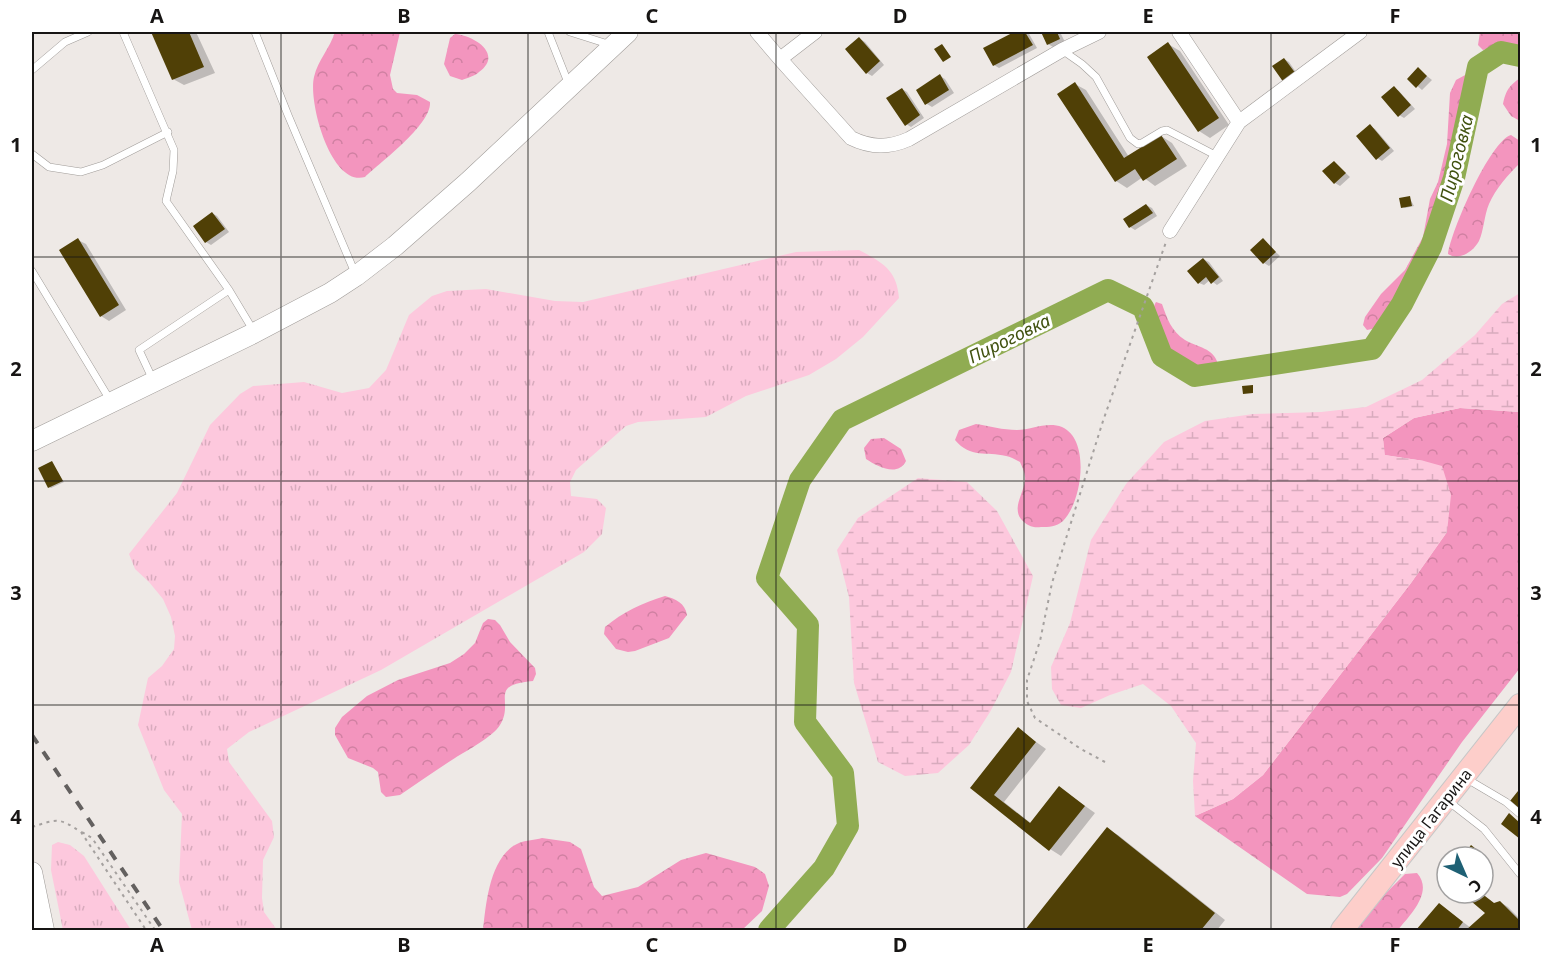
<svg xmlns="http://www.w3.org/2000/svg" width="1552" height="962" viewBox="0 0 1552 962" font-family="'Noto Sans',sans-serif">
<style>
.grass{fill:url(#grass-tufts)}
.forest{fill:url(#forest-crowns)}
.wetland{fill:url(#wetland-marsh)}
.shadow{fill:#0003}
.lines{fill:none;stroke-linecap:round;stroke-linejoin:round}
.river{stroke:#90ac52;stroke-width:22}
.building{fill:#504006}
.service-casing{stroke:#a09c99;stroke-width:8}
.minor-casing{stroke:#a09c99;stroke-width:15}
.secondary-casing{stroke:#a09c99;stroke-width:21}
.primary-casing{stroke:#c7c7c7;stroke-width:24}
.path{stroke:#a5a19f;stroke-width:2;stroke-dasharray:3 4.5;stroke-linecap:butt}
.service{stroke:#fff;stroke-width:7}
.minor{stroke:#fff;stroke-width:14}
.secondary{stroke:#fff;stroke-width:20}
.primary{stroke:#fdceca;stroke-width:22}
.rail{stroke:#63605f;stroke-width:4;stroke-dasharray:10 10;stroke-linecap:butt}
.grid{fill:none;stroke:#171514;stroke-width:1.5;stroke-opacity:0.55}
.labels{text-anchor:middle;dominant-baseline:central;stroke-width:6;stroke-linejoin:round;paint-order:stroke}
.street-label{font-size:16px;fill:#171514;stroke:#fff}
.water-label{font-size:18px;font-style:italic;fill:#415210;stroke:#fff}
.neatline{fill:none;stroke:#171514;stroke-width:2}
.grid-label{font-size:20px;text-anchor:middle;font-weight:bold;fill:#171514}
</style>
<defs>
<pattern id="grass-tufts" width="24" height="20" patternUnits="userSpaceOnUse" patternTransform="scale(1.5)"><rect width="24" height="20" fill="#fdc8dd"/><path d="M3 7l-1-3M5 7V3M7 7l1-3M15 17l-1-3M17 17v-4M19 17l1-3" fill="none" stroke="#d8abbd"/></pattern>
<pattern id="forest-crowns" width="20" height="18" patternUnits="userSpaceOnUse" patternTransform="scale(1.5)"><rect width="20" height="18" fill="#f395be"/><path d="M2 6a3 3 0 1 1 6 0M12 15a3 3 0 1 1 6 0" fill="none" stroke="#d080a2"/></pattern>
<pattern id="wetland-marsh" width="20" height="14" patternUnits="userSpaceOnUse" patternTransform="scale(1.5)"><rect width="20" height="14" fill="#fdc8dd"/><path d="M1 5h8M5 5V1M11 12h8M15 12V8" fill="none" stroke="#d8abbd"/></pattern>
</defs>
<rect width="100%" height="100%" fill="#eee9e6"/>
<path class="grass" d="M859,250C882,262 897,270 899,298L863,337L836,359L809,375L746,396L706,417L638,422L626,426L576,470L570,482L571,496L597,499L606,508L602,534L584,552L381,670L249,732L227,749L229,762L272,821L274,837L263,860L262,898L264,912L277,930H192L179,882L182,814L164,790L138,725L148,678L162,666L174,649L175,636L171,617L163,599L149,582L135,569L129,554L177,493L210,425L240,394L253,386L304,382L342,393L369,388L386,370L409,315L432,296L447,291L486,289L555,301L583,302L796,252Z
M58,842L70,845L84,856L131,930H63L51,870L52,845Z"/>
<path class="forest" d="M335,32H400L390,75L393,89L397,93L417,95L430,102C432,124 381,162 365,177C331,187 308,102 314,77C318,60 330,48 335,32Z
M1480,32H1520V48L1502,45L1483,50L1478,45Z
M455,34C473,35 504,54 479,72C475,76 467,78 462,80L450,76L444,64L450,38Z
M1467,74L1474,76L1477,82V92L1465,130L1463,172L1452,205L1418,261L1391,314L1377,328L1367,330L1363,325L1365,317L1381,294L1405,270L1423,237L1430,199L1438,182L1447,144L1450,93L1456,80Z
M1520,78V121L1511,116L1503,104C1506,90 1509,86 1520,78Z
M1511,135L1520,141V163C1508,175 1496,188 1489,204C1484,216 1484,230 1479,241C1473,252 1459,261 1448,254C1451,231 1490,141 1511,135Z
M1156,302L1162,304C1167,318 1171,331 1185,340C1197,347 1214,348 1218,364C1209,369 1195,367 1185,363C1169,355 1145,319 1156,302Z
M1460,408L1520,412V668L1462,742L1382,858L1347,894L1340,897L1307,894L1195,816L1233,799L1263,775L1411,583L1447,532L1424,461L1384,455L1383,438L1414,418Z
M976,424C989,426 1003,430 1017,430C1031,430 1047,421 1062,427C1091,440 1082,502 1063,521C1056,527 1049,527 1041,527C1033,528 1027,526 1021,519C1012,507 1024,493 1025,480C1026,474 1022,467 1020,462C1016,460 1011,457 1006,456C986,451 971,459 955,440L959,430Z
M884,438L901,449L906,461C898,477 878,467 866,459L864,448L871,439Z
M665,596C676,599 685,603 687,615L669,638L635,651L628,652L616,649L604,634L605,627C623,612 642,603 665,596Z
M488,619L495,620L500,625L510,642L535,668L536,674L533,681C487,685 515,701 500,725C494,736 466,751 455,758C436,770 418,783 400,795L386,797L381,792L378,772L373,768L348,758L335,735V728L342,717L367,696L398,680L450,663L464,654L475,643L483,623Z
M542,838L570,842L581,849L594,887L602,896L638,887L681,860L706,853L755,867L765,874L769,886L762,911L742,930H483C486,903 490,855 519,843C526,840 535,840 542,838Z
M1417,873C1434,892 1410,915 1398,930H1357L1367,912L1405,874Z"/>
<path class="wetland" d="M1520,293V412L1460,408L1414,418L1383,438L1385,455L1424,461L1442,466L1451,495L1447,532L1411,583L1263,775L1233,799L1195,816L1193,781L1196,743L1171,706L1143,684L1110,695L1081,708L1061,705L1052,689L1051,667L1070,623L1091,540L1126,484L1164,442L1205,421L1253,414L1321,412L1366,407L1422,380L1475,335L1502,304Z
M918,478L967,482L997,511L1033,576L1011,672L990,712L969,745L938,773L905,776L878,762L854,683L849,597L837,550L858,518Z"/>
<path class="shadow" d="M153,32H196L215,73L184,85L173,79Z
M1017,32H1028L1037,48L999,68L994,65L985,48Z
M1042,32H1060L1065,42L1053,47L1048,44Z
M860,39L865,42L884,65L872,76L867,73Z
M1168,44L1180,51L1229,125L1210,138L1199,131Z
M1284,59L1289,62L1300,78L1290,85Z
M1418,69L1432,80L1422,90L1409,79Z
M940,76L945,79L954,93L932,107L927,104Z
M1075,84L1086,90L1129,157L1161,136L1172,143L1187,166L1155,186L1143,177L1127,188L1116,181Z
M1394,88L1399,91L1415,109L1404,118L1399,115Z
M902,89L907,92L924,118L911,127L906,124Z
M1370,126L1375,129L1394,151L1382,161L1377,158Z
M1335,163L1350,177L1340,186L1335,183Z
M1409,197L1414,206L1405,208L1403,207Z
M1146,205L1152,208L1157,216L1135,230L1130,227Z
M212,213L217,216L229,232L211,245L206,242Z
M78,240L86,244L126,310L109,321L101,316Z
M1263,240L1280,256L1269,266L1264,263Z
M1203,259L1209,262L1223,281L1217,285L1210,280L1204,285L1199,283Z
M52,463L64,482L51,488L49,487Z
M1018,729L1046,749L1004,802L1032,824L1060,788L1095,813L1061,856L1050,849L972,787Z
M1107,829L1118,835L1225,920L1217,930H1027Z
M1470,893H1481L1495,904L1500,902L1508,907L1520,919V930H1418L1439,904L1471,928L1487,912Z"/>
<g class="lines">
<path class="river" d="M769,930L824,868L848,826L843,773L805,722L808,625L767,578L800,480L842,420L1108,290L1143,307L1162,356L1195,376L1372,349L1402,304L1431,247L1454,178L1478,67L1501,52L1520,56"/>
</g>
<path class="building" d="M151,32H189L204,67L172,80Z
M1014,32H1025L1033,45L993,66L983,48Z
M1041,32H1057L1060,39L1047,45Z
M859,37L880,61L866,74L845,49Z
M1168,42L1219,118L1198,132L1147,57Z
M942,44L951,57L943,62L934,49Z
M1284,58L1296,74L1284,83L1272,66Z
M1418,67L1427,76L1416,88L1407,79Z
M940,74L949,90L925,105L916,90Z
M1075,82L1124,158L1161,135L1177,159L1143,181L1135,169L1115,182L1057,94Z
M1394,86L1411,105L1398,117L1381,97Z
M902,88L920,115L905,126L886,98Z
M1370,124L1390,148L1376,160L1356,136Z
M1334,161L1346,173L1334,184L1322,171Z
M1410,196L1412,206L1401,208L1399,198Z
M1146,204L1153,213L1129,228L1123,219Z
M212,212L225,229L205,243L193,226Z
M78,238L119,305L100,317L59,250Z
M1263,238L1276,252L1263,264L1250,250Z
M1203,258L1219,277L1211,284L1206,277L1198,284L1187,271Z
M1253,385V393L1243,394L1242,386Z
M52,461L63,481L48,488L38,468Z
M1018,727L1036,742L994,795L1030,823L1059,786L1085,806L1049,851L970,788Z
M1518,791L1520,793V810L1510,801Z
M1509,813L1520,823V839L1501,824Z
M1107,827L1215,913L1201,930H1025Z
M1471,845L1481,853L1477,857H1462Z
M1468,893H1481L1494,903L1500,901L1520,921V930H1466L1485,913L1465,896Z
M1439,903L1463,922L1457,930H1416Z"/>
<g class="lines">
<g class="service-casing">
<path id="service" d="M123,32L174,150L173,171L166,201L229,290L253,330
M255,32L288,115L355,273
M548,32L569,85
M570,32L611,45
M1062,50L1082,64L1096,77L1130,138L1138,144L1142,143L1162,131L1167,130L1217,156
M32,70L65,42L88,32
M32,154L49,167L81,172L103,165L168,132
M32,271L110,400
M153,380L139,350L229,290
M1467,779L1506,802L1520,814
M1448,801L1484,829L1520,874"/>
</g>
<g class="minor-casing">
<path id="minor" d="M757,32L780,59L815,32
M1179,32L1239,122
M780,59L851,138C871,148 889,148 909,139L1062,50L1099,32
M1170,231L1239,122L1360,32"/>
</g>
<g class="secondary-casing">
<path id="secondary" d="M32,441L254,333L330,293L356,276L395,246L468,182L628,32
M32,872L44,930"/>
</g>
<g class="primary-casing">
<path id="primary" d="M1342,930L1520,705"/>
</g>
<path class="path" d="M1105,762L1081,749L1035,718L1027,701V680L1040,641L1052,583L1103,421L1166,242
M32,827C58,819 58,817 81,832L146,930
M82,832L92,838L155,930"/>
<use href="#service" class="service"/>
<use href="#minor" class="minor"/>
<use href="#secondary" class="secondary"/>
<use href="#primary" class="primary"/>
<path class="rail" d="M32,735L163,930"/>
</g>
<path class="grid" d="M281,32V930M528,32V930M776,32V930M1024,32V930M1271,32V930M32,257H1520M32,481H1520M32,705H1520"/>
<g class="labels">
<g class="street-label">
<text transform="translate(1431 818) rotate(-52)">улица Гагарина</text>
</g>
<g class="water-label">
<text transform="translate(1456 158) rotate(-76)">Пироговка</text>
<text transform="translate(1009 338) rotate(-26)">Пироговка</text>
</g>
</g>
<rect width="1552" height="962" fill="none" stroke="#ffffff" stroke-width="66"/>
<g transform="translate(1465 875) rotate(136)"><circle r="28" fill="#ffffff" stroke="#a2a1a1" stroke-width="1.5"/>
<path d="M0-4.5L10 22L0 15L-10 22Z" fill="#1e6074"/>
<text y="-9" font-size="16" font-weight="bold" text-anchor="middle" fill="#171514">С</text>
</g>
<rect x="33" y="33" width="1486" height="896" class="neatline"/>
<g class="grid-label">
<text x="157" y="23">A</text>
<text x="404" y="23">B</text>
<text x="652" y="23">C</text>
<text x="900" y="23">D</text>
<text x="1148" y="23">E</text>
<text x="1395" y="23">F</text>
<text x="16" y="152">1</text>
<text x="1536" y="152">1</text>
<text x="16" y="376">2</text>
<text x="1536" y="376">2</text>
<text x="16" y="600">3</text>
<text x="1536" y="600">3</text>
<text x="16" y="824">4</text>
<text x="1536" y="824">4</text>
<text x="157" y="952">A</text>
<text x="404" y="952">B</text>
<text x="652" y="952">C</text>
<text x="900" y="952">D</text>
<text x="1148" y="952">E</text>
<text x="1395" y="952">F</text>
</g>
</svg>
